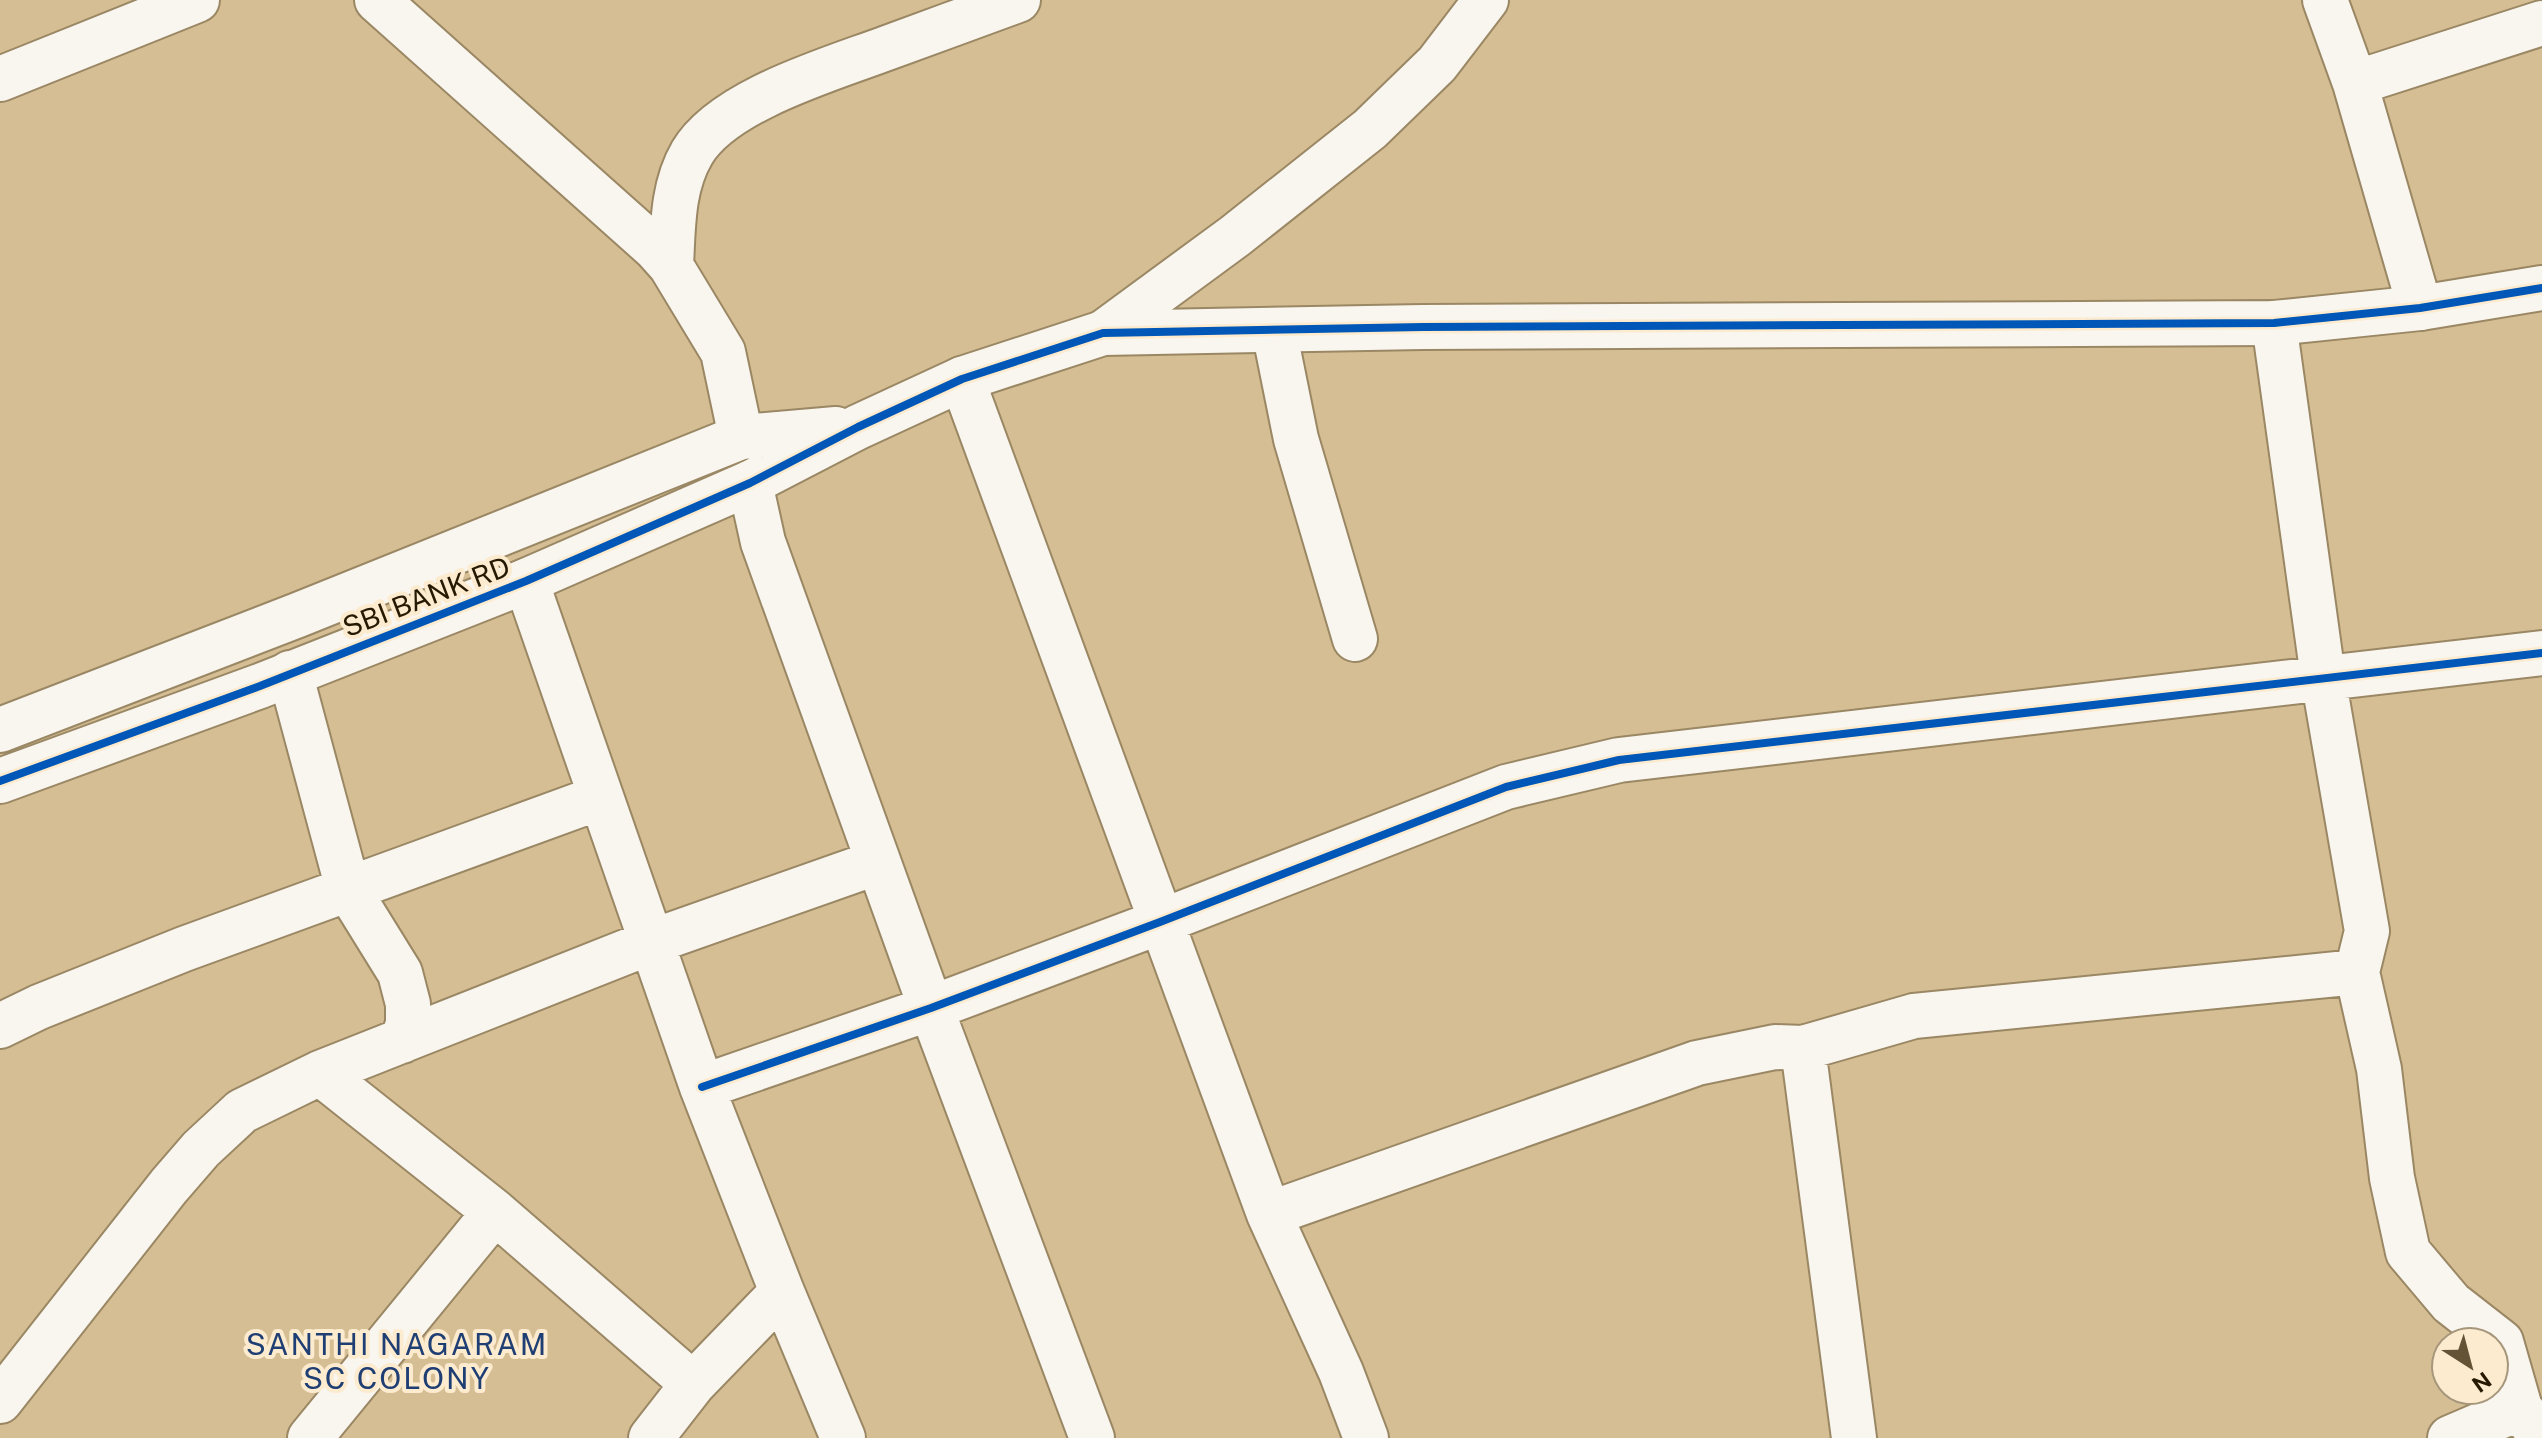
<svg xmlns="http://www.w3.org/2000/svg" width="2542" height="1438" viewBox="0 0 2542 1438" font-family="'Public Sans',sans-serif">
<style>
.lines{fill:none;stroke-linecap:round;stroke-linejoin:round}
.minor-casing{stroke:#9a8764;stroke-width:48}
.tertiary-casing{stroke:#9a8764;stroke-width:48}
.minor{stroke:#f9f5ef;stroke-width:44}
.tertiary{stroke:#f9f5ef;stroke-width:44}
.cycleway-casing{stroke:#fcebce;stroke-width:13}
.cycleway{stroke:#0057b8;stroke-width:8}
.labels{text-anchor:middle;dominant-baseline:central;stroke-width:8;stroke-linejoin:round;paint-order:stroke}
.street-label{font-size:28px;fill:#261902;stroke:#fcebce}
.neighbourhood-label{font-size:30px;letter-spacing:2px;fill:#1f3e74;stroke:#fcebce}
</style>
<rect width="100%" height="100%" fill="#d6be94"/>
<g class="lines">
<g class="minor-casing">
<path id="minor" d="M377,0L655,248L671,266L723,352L741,437
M2325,0L2355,83L2420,308
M0,79L197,0
M2355,83L2542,23
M671,266C673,228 672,187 692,153C723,100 831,69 887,48C931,32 974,16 1018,0
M2274,323L2323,677L2367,931L2357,972L2379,1069L2392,1178L2408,1252L2451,1303L2501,1342L2520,1408L2542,1438
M1274,330L1296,439L1355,639
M1103,333L1235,236L1370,129L1437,64L1486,0
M962,379L1269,1214L1341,1372L1366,1438
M750,483L763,542L931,1008L1092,1438
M526,581L702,1087L782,1292L843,1438
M290,673L348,889L400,973L408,1004V1024L402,1041
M0,1026L39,1007L184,949L601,797
M1803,1048L1854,1438
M320,1073L495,1212L693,1384
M702,1087L931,1008L1160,922L1506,787L1619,760L2542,653
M1269,1214L1697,1063L1775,1047L1803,1048L1914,1016L2357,972
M0,1401L169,1186L201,1149L242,1111L320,1073L651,942L878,862
M310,1438L495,1212
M651,1438L693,1384L782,1292
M2450,1438L2520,1408"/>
</g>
<g class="tertiary-casing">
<path id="tertiary" d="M0,730L298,615L741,437L836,429
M0,781L260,686L526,581L750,483L858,427L962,379L1103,333L1423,327L2274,323L2420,308L2542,288"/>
</g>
<use href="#minor" class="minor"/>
<use href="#tertiary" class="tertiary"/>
<g class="cycleway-casing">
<path id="cycleway" d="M0,781L260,686L526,581L750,483L858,427L962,379L1103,333L1423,327L2274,323L2420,308L2542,288
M702,1087L931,1008L1160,922L1506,787L1619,760L2542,653"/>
</g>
<use href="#cycleway" class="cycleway"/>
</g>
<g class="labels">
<g class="street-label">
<text transform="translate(426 596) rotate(-21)">SBI BANK RD</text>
</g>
<g class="neighbourhood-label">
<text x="397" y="1344">SANTHI NAGARAM<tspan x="397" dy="34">SC COLONY</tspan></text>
</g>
</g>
<g transform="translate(2470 1366) rotate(144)"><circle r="38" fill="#fcebce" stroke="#a6977c" stroke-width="2"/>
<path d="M0-6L14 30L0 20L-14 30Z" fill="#645335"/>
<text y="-12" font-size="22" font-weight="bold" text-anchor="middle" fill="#261902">N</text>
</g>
</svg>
